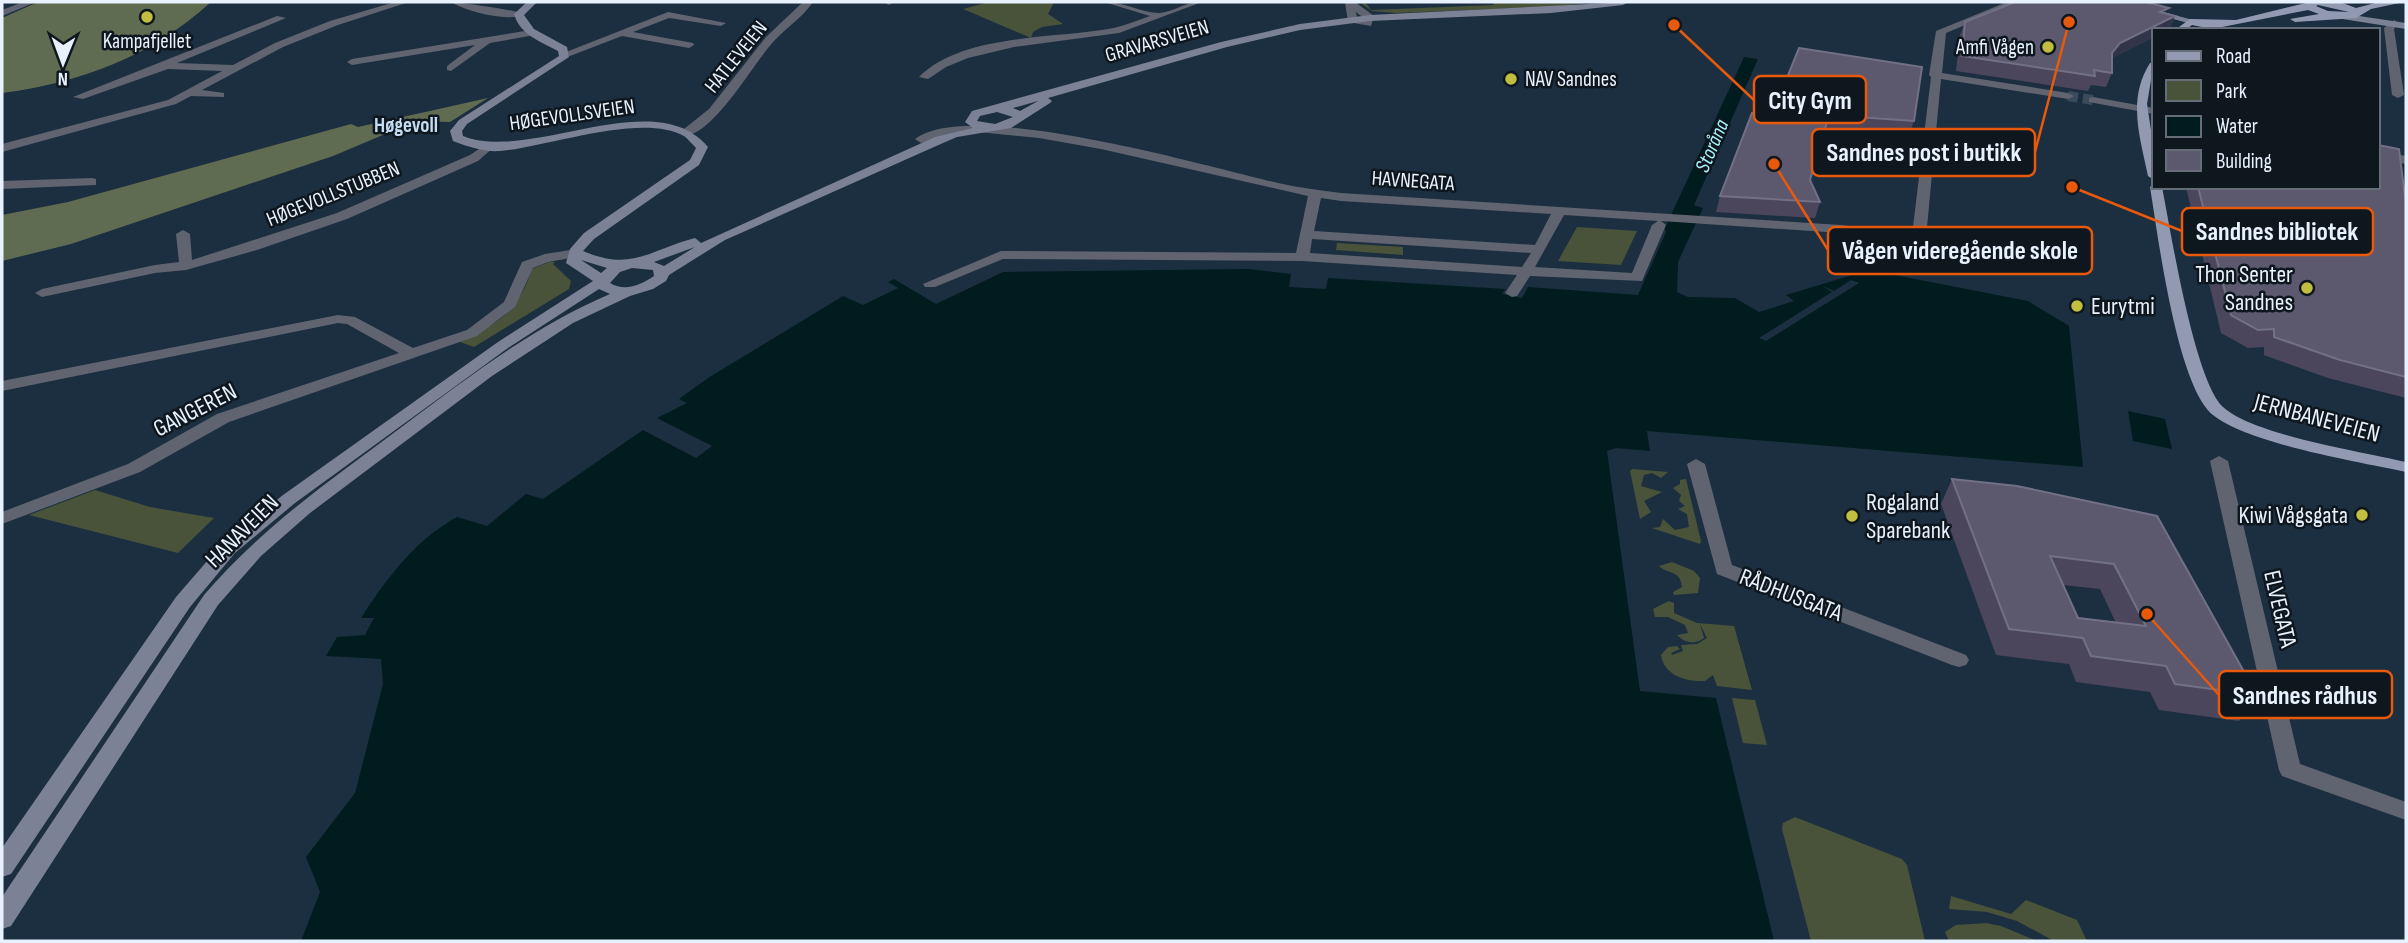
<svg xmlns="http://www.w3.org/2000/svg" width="2408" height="943" viewBox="0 0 2408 943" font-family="'Sofia Sans Condensed',sans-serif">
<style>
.green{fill:#48533a}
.forest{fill:#606c51}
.water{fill:#011c1f}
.pier{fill:#1c2f40}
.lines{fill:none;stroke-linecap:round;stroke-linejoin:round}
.street-tunnel{stroke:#3a4c5c;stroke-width:10;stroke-dasharray:10 5;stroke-linecap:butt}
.street{fill:#606470;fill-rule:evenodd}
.secondary{fill:#7c8295;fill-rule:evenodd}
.primary{fill:#929ab2;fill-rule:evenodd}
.wall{fill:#4c465d;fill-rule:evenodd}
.shaded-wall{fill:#32354a}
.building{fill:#5c586e;stroke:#727085;stroke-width:2;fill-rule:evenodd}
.poi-dot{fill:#c1be40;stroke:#0e161e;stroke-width:2.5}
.labels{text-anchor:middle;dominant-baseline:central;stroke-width:5;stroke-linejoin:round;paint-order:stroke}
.far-poi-label{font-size:21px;fill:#e7f2fe;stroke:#0e161e}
.far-street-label{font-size:21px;fill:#e7f2fe;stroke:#0e161e}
.far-neighbourhood-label{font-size:21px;font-weight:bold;fill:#c4dcf2;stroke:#0e161e}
.far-water-label{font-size:21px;font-style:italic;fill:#a9f2fb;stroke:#0e161e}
.poi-label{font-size:24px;fill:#e7f2fe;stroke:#0e161e;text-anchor:end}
.street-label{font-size:24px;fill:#e7f2fe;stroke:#0e161e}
.leader{fill:none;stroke:#e8590c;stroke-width:2.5}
.callout-dot{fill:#e8590c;stroke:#0e161e;stroke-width:2.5}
.callout{fill:#0e161e;stroke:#e8590c;stroke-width:2.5}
.callout-label{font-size:26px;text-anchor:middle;font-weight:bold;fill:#e7f2fe}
</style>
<rect width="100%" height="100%" fill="#1c2f40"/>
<path class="green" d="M989,2H1054L1048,14L1063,24L1042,27L1033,32L1031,38L963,9Z
M1365,2L1371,10L1494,5L1492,2H1596L1548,7L1396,13L1372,11L1362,4Z
M1577,227L1637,231L1621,265L1558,261Z
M1337,243L1403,247V255L1336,250Z
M549,262H555L553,264L571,281L569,289L474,347L460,342C501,321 517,313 532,269Z
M1632,469L1668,472L1661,478L1652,473L1644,475L1641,486L1662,492L1644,501L1651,512L1640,519L1630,471Z
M1686,479L1701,541L1700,544L1652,528L1660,527L1663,519L1675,530L1689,527L1687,514L1678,509L1685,506L1679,501L1681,495L1673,488L1680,484V480Z
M95,490L150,507L214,518L178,553L29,515Z
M1672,562L1694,571L1700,578L1698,593L1674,595L1673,592L1682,587C1680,569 1668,575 1659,566Z
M1669,601L1674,603V613L1697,623L1734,626L1752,690L1717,686L1713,675L1705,681C1687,682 1664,676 1661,655L1668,647L1677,646L1680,649L1671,653L1678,665L1672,655L1683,651L1681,645L1697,644L1707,638L1700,624L1704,638C1695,645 1685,643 1677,635L1688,633L1685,625L1668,617H1655L1653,609Z
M1732,698L1755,700L1767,745L1743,743Z
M1795,817L1902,859L1907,865L1925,941H1811L1782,829L1783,823Z
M1951,896L2011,914L2026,900L2077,920L2087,941H2054L2017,921L1987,912L1949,909Z
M1986,923L2001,926L2037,941H1949L1945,932L1956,925Z"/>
<path class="forest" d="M38,2H211C152,56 80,83 2,93V18Z
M488,98L450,122L416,121L333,156L71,244L2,261V215L68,202L351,124L358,127Z"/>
<path class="water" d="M1744,57L1758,59L1694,205L1703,208L1678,262L1677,292L1688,297L1735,298L1759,312L1794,301L1786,295L1869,270L2028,301L2069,326L2083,467L1647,431L1650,451L1616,448L1607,451L1640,691L1716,698L1774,941H301L320,892L306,857L355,793L383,684L381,659L326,656L337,637L365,635L374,618H361C387,578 415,540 457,517L487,526L526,494L543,499L643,430L696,458L712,446L657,418L687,403L679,399L708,378L843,296L863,305L898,288L888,282L894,279L936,304L1003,272L1249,269L1291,274L1289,287L1326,289L1328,278L1505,289L1502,294L1522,298L1528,287L1638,295L1666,232L1665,228Z
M2128,411L2165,419L2172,449L2133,441Z"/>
<path class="pier" d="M1851,280L1859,283L1766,341L1759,338L1832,292L1821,285L1834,291Z"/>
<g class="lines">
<path class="street-tunnel" d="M2068,96L2093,100"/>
<path class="street" d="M23,2H36L2,16V10Z
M395,2H409L338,25L283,47L202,90L224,93V97L191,96L176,104L2,152V144L168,100L222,71L168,69L83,99L73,97L277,16L286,18L177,63L233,65L275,43L330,21Z
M451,2C459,2 520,11 524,14C510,23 465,11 451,2Z
M803,2H813C802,18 787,27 774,41C755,61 712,138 684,135V129L709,109L766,37Z
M883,2H894L889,5Z
M1104,2C1123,1 1141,13 1159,13C1174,12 1186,1 1202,2L1119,33L1014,47L968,58L946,67L928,79L919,77C962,33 1057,39 1114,28C1126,25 1138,20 1150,16Z
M1345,2H1355L1374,16L1371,26L1348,22ZM1356,12L1365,19L1364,20L1357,18Z
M2007,2H2020L1946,33L1942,73L2068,93L2074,96L2068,99L1941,79L1927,227L1923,238L1914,241L1841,233L1661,221L1666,225L1642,281L1530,276L1517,296L1512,297L1505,293L1517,275L1302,261L1003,259L935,287H925L923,284L1001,251L1296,253L1308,196L1101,149L1039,138L968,131L921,143L915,139C969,97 1208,167 1278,183C1299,188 1320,190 1341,193L1841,225L1908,234L1912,233L1913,227L1931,77L1929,75L1936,31ZM1321,198L1341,201L1551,214L1535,245L1314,231ZM1564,215L1658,221L1652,225L1632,273L1535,267ZM1312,239L1531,253L1522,267L1310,253Z
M668,12L726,23L721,26L669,18L633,32L693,43L694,45L689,48L622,36L570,56L561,54Z
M2394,20L2399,23L2394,29L2404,95L2398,98L2392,95L2384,28Z
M531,30L535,31V35L490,43L451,71L447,70V66L475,45L352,65L347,62L352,59Z
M2093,97L2154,108V114L2089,102V98Z
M488,143L494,147L478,161L347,219L257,250L186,270L155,273L42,297L35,293L42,289L155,265L179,262L176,234L183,230L190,234L192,260L337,213L470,155Z
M2378,150L2406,156V164L2378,158Z
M92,178L96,179V185L2,189V181Z
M577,249L582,250V256L548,262L533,268L515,307L477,336L229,422L140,472L2,524V512L128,464L217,414L399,353L347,324L338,323L2,391V381L338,315L355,317L413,348L467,330L504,302L522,262L545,254Z
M2219,456L2228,461L2300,764L2406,802V820L2282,776L2279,770L2210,461Z
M1696,459L1705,464L1732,565L1966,655L1969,660L1966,665L1959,667L1952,665L1717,574L1687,464Z"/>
<path class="secondary" d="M527,2H537L524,15L534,29L567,47L569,57L467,124L462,131L463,136C530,163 655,83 708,147L699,165L594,239L583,251C632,272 649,250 695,238L701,243L935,137L973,128L965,122L972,111L1221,42L1300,24L1370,15L1628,2L1623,5L1551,13L1370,21L1300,30L1227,47L1048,98L1052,101L1050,103L1011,128L957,137L943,143L725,240L669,275L666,281L653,289L630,296L573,323L492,376L310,513L261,556L218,605L11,926L2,929V897L204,595C262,527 332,479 403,426C469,377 534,326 610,294L599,289L508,348L295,503L235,553L190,607L11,874L2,877V848L176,597L221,545L283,495L498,342L593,281L566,263L570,249L584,233L690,160L696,148C692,144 688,139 684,136C642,112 547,147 500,151C483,152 469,147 453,141L450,131L459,120L559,56L558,51C540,41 520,35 514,14ZM1038,101L1020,111L1013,108ZM997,112L1013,117L995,124L977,121L980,116ZM695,247L664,266L654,262ZM581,260L607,268L601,273ZM632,268L653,270L654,276C641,285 625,292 610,283L620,272Z
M2112,2H2127L2200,22L2195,25Z
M2339,13L2406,23V29L2336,18L2334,16Z"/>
<path class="primary" d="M2310,2H2340L2356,8L2379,2H2404L2371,9L2356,18L2295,22L2290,19L2319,14L2308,10L2212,29L2192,25L2185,30L2179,27L2190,19L2236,20ZM2318,5L2349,12L2328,11L2316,6Z
M2154,62L2147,104L2154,150V180L2148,176C2140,137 2127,99 2150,63Z
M2154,184V187H2162C2171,232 2194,379 2223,407C2253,435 2364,452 2406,462V472C2359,462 2249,444 2213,415C2177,386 2158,236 2150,187Z"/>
</g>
<path class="wall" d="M2175,16L2169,30H2154V37L2114,57L2112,60V73L2106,87L2091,85L2088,91L1956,71L1960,35L1965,22Z
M1799,48L1914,121L1908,137L1824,130L1810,180L1820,202L1815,218L1716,212L1720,196L1771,117Z
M2186,187H2378L2406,205V398L2328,378L2264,355V347L2248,348L2221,333Z
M1952,479L2157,516L2257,695L2239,721L2159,710L2150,692L2076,682L2069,664L1996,655L1941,504ZM2063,585L2100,589L2116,623L2078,618Z"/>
<path class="shaded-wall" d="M2175,16L2169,30H2154V37L2114,57L2106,67L2112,53L2120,43Z"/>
<path class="building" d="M2015,2H2146L2169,8L2160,12L2175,16L2120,43L2112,53V73L2094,70L2095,76L1962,56L1965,22Z
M1799,48L1922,67L1914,121L1829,115L1810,180L1820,202L1720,196L1752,113L1771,117Z
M2378,145L2399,149L2406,205V377L2340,360L2274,337V329L2258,330L2231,315L2198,187H2378Z
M1952,479L2017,486L2157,516L2257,695L2175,684L2166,666L2091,656L2083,638L2009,629ZM2050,556L2114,564L2146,626L2078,618Z"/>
<g class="poi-dot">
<circle cx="147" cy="17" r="7"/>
<circle cx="2048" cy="47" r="7"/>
<circle cx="1511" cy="79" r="7"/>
<circle cx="2307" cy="288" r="7"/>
<circle cx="2077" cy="306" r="7"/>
<circle cx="2362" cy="515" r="7"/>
<circle cx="1852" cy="516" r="7"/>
</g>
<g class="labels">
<g class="far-poi-label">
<text x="147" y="41">Kampafjellet</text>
<text x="2034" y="47" text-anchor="end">Amfi Vågen</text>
<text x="1525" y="79" text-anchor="start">NAV Sandnes</text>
</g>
<g class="far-street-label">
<text transform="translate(1157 41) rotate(-16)">GRAVARSVEIEN</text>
<text transform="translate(736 57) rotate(-51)">HATLEVEIEN</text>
<text transform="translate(572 115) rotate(-8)">HØGEVOLLSVEIEN</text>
<text transform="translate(1413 181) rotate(4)">HAVNEGATA</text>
<text transform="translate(333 194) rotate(-22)">HØGEVOLLSTUBBEN</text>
</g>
<g class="far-neighbourhood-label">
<text x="406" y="125">Høgevoll</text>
</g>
<g class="far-water-label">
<text transform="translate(1712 146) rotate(-67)">Storåna</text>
</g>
<g class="poi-label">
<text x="2293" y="274">Thon Senter<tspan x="2293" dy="28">Sandnes</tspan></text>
<text x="2091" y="306" text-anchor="start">Eurytmi</text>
<text x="1866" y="502" text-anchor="start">Rogaland<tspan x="1866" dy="28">Sparebank</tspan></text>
<text x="2348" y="515">Kiwi Vågsgata</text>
</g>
<g class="street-label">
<text transform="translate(195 410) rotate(-27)">GANGEREN</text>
<text transform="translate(2317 418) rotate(15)">JERNBANEVEIEN</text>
<text transform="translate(242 531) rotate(-45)">HANAVEIEN</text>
<text transform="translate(1791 595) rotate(21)">RÅDHUSGATA</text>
<text transform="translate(2280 609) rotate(77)">ELVEGATA</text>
</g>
</g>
<path class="leader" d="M1674 25L1754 100M2069 22L2035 152M2072 187L2182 231M1774 164L1828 250M2147 614L2219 695"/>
<g class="callout-dot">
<circle cx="1674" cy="25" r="7"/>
<circle cx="2069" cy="22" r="7"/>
<circle cx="2072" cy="187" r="7"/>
<circle cx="1774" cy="164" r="7"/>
<circle cx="2147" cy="614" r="7"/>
</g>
<g class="callout">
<rect x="1754" y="76" width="112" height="47" rx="7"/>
<rect x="1812" y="129" width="223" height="47" rx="7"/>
<rect x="2182" y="208" width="191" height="47" rx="7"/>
<rect x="1828" y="227" width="264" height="47" rx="7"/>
<rect x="2219" y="671" width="173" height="47" rx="7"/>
</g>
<g class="callout-label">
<text x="1810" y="109">City Gym</text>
<text x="1924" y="161">Sandnes post i butikk</text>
<text x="2277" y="240">Sandnes bibliotek</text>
<text x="1960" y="259">Vågen videregående skole</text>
<text x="2305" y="704">Sandnes rådhus</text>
</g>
<rect width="2408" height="943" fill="none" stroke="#e7f2fe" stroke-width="7"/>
<rect x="2152" y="28" width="228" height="161" fill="#0e161e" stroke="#656e78" stroke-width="2"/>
<rect x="2166" y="51" width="35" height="10" fill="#929ab2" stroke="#656e78" stroke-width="2"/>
<text x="2216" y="63" font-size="21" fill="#e7f2fe">Road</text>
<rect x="2166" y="80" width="35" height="21" fill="#48533a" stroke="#656e78" stroke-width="2"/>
<text x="2216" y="98" font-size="21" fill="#e7f2fe">Park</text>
<rect x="2166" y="116" width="35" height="21" fill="#011c1f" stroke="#656e78" stroke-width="2"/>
<text x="2216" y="133" font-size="21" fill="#e7f2fe">Water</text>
<rect x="2166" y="150" width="35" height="21" fill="#5c586e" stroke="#656e78" stroke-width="2"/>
<text x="2216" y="168" font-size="21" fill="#e7f2fe">Building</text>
<g transform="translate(63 63) rotate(181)" stroke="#0e161e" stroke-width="5" paint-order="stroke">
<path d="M0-5L12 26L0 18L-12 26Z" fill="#e7f2fe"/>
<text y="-10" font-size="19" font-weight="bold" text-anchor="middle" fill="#e7f2fe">N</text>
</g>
</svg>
